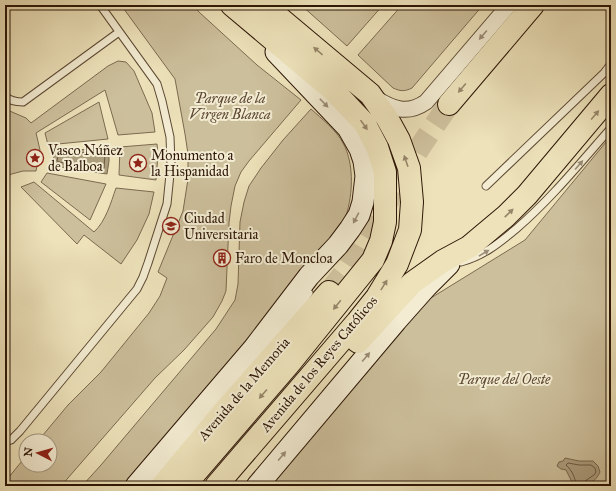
<svg xmlns="http://www.w3.org/2000/svg" width="616" height="491" viewBox="0 0 616 491" font-family="'IM FELL Great Primer',serif">
<style>
.green{fill:#ccbf9b;stroke:#7c6a50}
.water{fill:#ac9d7d;stroke:#79674d}
.lines{fill:none;stroke-linecap:round;stroke-linejoin:round}
.shore{stroke:#6c5a42;stroke-width:1}
.trunk-tunnel{stroke:#d0c39f;stroke-width:22;stroke-dasharray:22 11;stroke-linecap:butt}
.service-casing{stroke:#5d4933;stroke-width:9}
.minor-casing{stroke:#5d4933;stroke-width:17}
.secondary-casing{stroke:#2d1606;stroke-width:23}
.trunk-casing{stroke:#2d1606;stroke-width:24}
.service{stroke:#f3ecd2;stroke-width:7}
.minor{stroke:#f3ecd2;stroke-width:15}
.secondary{stroke:#f3ecd2;stroke-width:21}
.trunk{stroke:#ede2ba;stroke-width:22}
.oneway{fill:#9a8c76}
.oneway2{fill:#978669}
.labels{text-anchor:middle;dominant-baseline:central;stroke-width:4;stroke-linejoin:round;paint-order:stroke}
.park-label{font-size:14px;font-style:italic;fill:#5d4933;stroke:#f3ecd2}
.poi-label{font-size:14px;fill:#2d1606;stroke:#f3ecd2;text-anchor:start}
.street-label{font-size:14px;fill:#2d1606;stroke:#f3ecd2}
</style>
<rect width="100%" height="100%" fill="#ede2ba"/>
<filter id="stains"><feTurbulence type="fractalNoise" baseFrequency=".005" numOctaves="4"/><feColorMatrix values="0 0 0 0 .2 0 0 0 0 .09 0 0 0 0 .02 0 0 0 .5 -.17"/></filter>
<radialGradient id="worn" r=".72"><stop offset=".6" stop-color="#630" stop-opacity="0"/><stop offset="1" stop-color="#630" stop-opacity=".3"/></radialGradient>
<path class="green" d="M121,5H193L199,12L257,65L301,100L249,161L241,172L235,186L231,206L229,223L226,291L222,301L213,317L184,350L155,378L61,486H5V482L26,456V465H50V441H38L68,405L101,372L149,313L160,296L167,278L158,272L183,211L188,179V154L185,134L175,79Z
M301,5H383L347,46Z
M402,5H483L412,88C404,92 400,91 393,88L358,55Z
M118,61L126,62L134,71L152,113L155,132L118,135L105,90L36,133L40,150L36,171H23L8,175L5,173V109L26,118L31,123L108,66Z
M99,102L108,139L48,145L45,133Z
M311,109C321,118 337,131 343,143C355,164 353,199 344,221C341,226 337,231 333,236L198,399L124,486H82L101,465L216,329L235,300L238,284L240,222L244,202L249,186L261,168L283,140Z
M611,136V486H264L413,309L525,240Z
M157,144L158,154L156,180L119,175L120,147Z
M47,173L106,184L90,220L41,182Z
M34,182L94,232C106,221 111,202 116,188L154,192L149,214L137,240L121,264L84,235L77,244L21,187Z"/>
<path class="water" d="M109,148V161L107,174L55,166L53,163L54,153L57,151Z
M565,458L579,461H593L598,466L600,472C594,485 585,486 572,486V482L566,470L561,469L557,466L559,462L563,461Z"/>
<g class="lines">
<path class="shore" d="M103,152L105,154L104,168L102,169L59,162L57,161L58,156L59,154Z
M576,486C576,479 572,470 566,465L568,463L579,465H591L595,468L596,472L594,475L585,481L584,486"/>
<path class="trunk-tunnel" d="M329,292L345,272L358,252L420,147L449,104"/>
<g class="service-casing">
<path id="service" d="M5,96C10,101 16,102 23,102L119,32
M486,186L604,73L611,64
M461,262C483,256 498,244 516,229C551,199 580,163 611,128
M280,332L309,293
M5,442L11,440L20,431L137,289L143,277L148,263L167,204L171,164L170,137L162,101L157,84L100,5"/>
</g>
<g class="minor-casing">
<path id="minor" d="M375,98C393,109 407,115 426,102L509,5"/>
</g>
<g class="secondary-casing">
<path id="secondary" d="M136,486L254,348L309,276L338,245L350,229L359,215L363,202L366,176L364,161L360,149L348,128L276,52
M257,486L396,321L427,286L449,264"/>
</g>
<g class="trunk-casing">
<path id="trunk" d="M449,104L533,5
M358,342L412,283L443,261L469,247L506,216L527,195L611,95
M162,486L225,410L329,292
M184,486L289,364L373,260L381,241L385,222V172L377,147L365,124L334,91L232,5
M216,486L357,322L377,297L397,264L410,230L412,202L409,168L399,140L387,118L370,94L264,5"/>
</g>
<use href="#service" class="service"/>
<use href="#minor" class="minor"/>
<use href="#secondary" class="secondary"/>
<use href="#trunk" class="trunk"/>
</g>
<defs><path id="oneway-solid" d="M-6-.8H1V-3.2L6.5 0L1 3.2V.8H-6Z"/></defs>
<g class="oneway">
<use href="#oneway-solid" transform="translate(483 35) rotate(130)"/>
<use href="#oneway-solid" transform="translate(324 103) rotate(46)"/>
<use href="#oneway-solid" transform="translate(579 165) rotate(-49)"/>
<use href="#oneway-solid" transform="translate(356 218) rotate(118)"/>
<use href="#oneway-solid" transform="translate(484 253) rotate(-31)"/>
<use href="#oneway-solid" transform="translate(366 357) rotate(-50)"/>
<use href="#oneway-solid" transform="translate(282 456) rotate(-50)"/>
</g>
<g class="oneway2">
<use href="#oneway-solid" transform="translate(318 51) rotate(-140)"/>
<use href="#oneway-solid" transform="translate(462 88) rotate(130)"/>
<use href="#oneway-solid" transform="translate(595 115) rotate(-50)"/>
<use href="#oneway-solid" transform="translate(364 125) rotate(55)"/>
<use href="#oneway-solid" transform="translate(406 161) rotate(-109)"/>
<use href="#oneway-solid" transform="translate(509 213) rotate(-44)"/>
<use href="#oneway-solid" transform="translate(384 285) rotate(-58)"/>
<use href="#oneway-solid" transform="translate(337 305) rotate(129)"/>
<use href="#oneway-solid" transform="translate(263 394) rotate(131)"/>
</g>
<defs>
<g id="sight-ring" transform="scale(0.9)"><circle r="9.5" fill="#f3ecd2" stroke="#8f2418" stroke-width="1.5"/><path d="M0-6L1.8-2.2L6-1.7L2.9 1.2L3.7 5.4L0 3.3L-3.7 5.4L-2.9 1.2L-6-1.7L-1.8-2.2Z" fill="#8f2418"/></g>
<g id="university-ring" transform="scale(0.9)"><circle r="9.5" fill="#f3ecd2" stroke="#8f2418" stroke-width="1.5"/><path d="M0-5L7-2L0 1L-7-2ZM-4 1L0 2.5L4 1V4Q0 6-4 4Z" fill="#8f2418"/></g>
<g id="building-ring" transform="scale(0.9)"><circle r="9.5" fill="#f3ecd2" stroke="#8f2418" stroke-width="1.5"/><path d="M-4-6H4V6H1V3H-1V6H-4ZM-2.5-4.3h1.7v1.8h-1.7ZM.8-4.3h1.7v1.8H.8ZM-2.5-1h1.7V.8h-1.7ZM.8-1h1.7V.8H.8Z" fill="#8f2418"/></g>
</defs>
<g fill-rule="evenodd">
<use href="#sight-ring" x="35" y="158"/>
<use href="#sight-ring" x="138" y="163"/>
<use href="#university-ring" x="171" y="226"/>
<use href="#building-ring" x="222" y="258"/>
</g>
<g class="labels">
<g class="park-label">
<text x="230" y="98">Parque de la<tspan x="230" dy="16">Virgen Blanca</tspan></text>
<text x="504" y="379">Parque del Oeste</text>
</g>
<g class="poi-label">
<text x="48" y="150">Vasco Núñez<tspan x="48" dy="16">de Balboa</tspan></text>
<text x="151" y="155">Monumento a<tspan x="151" dy="16">la Hispanidad</tspan></text>
<text x="184" y="218">Ciudad<tspan x="184" dy="16">Universitaria</tspan></text>
<text x="235" y="258">Faro de Moncloa</text>
</g>
<g class="street-label">
<text transform="translate(319 364) rotate(-50)">Avenida de los Reyes Católicos</text>
<text transform="translate(244 389) rotate(-49)">Avenida de la Memoria</text>
</g>
</g>
<rect width="616" height="491" fill="none" stroke="#ede2ba" stroke-width="20"/>
<rect x="6" y="6" width="604" height="479" fill="none" stroke="#2d1606" stroke-width="2"/>
<rect x="10" y="10" width="596" height="471" fill="none" stroke="#2d1606"/>
<g transform="translate(38 453) rotate(276)"><circle r="19" fill="#f3ecd2" stroke="#a49680"/>
<path d="M0-3L7 15L0 10L-7 15Z" fill="#8f2418"/>
<text y="-6" font-size="11" font-weight="bold" text-anchor="middle" fill="#2d1606">N</text>
</g>
<rect width="100%" height="100%" filter="url(#stains)"/>
<rect width="100%" height="100%" fill="url(#worn)"/>
</svg>
